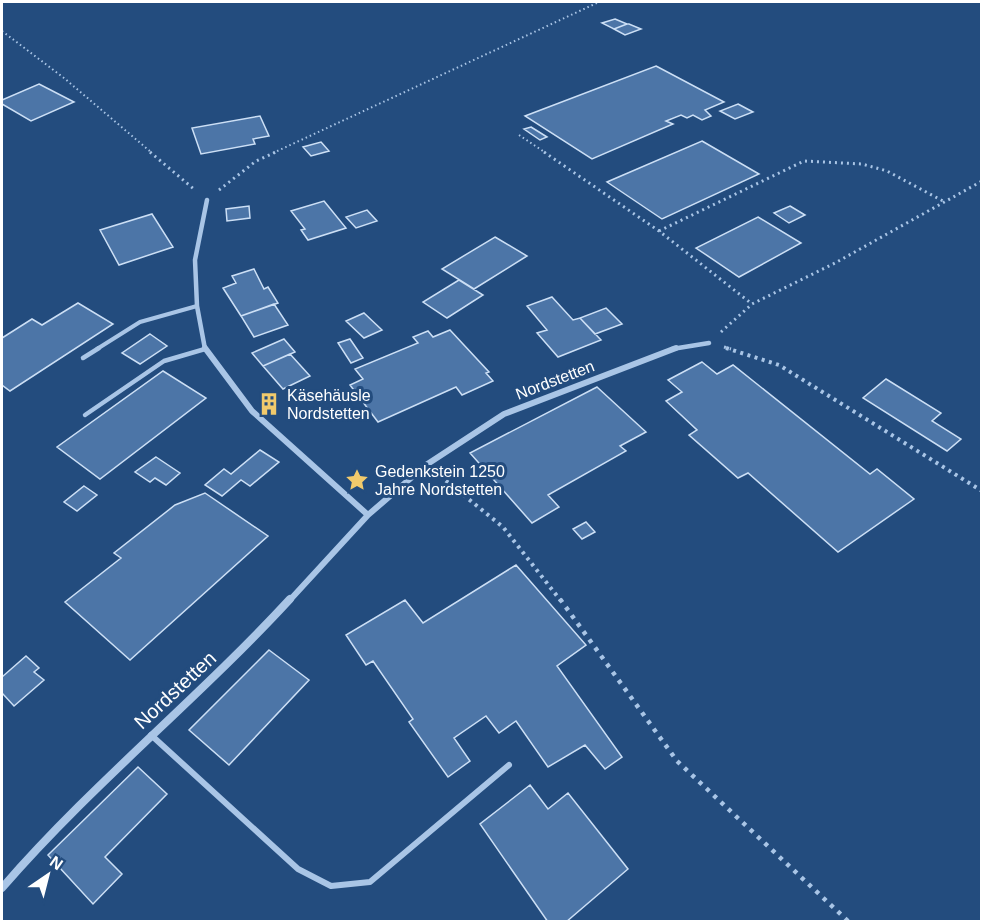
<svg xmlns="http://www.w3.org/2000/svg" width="983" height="923" viewBox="0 0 983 923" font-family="Helvetica,sans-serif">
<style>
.building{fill:#4c75a7;stroke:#ccdff5;stroke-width:1.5}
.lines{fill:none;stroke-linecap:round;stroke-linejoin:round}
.path-far3{stroke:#a9c5e6;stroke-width:2;stroke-dasharray:1.5 3;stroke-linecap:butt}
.path-far2{stroke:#a9c5e6;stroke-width:3;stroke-dasharray:2 4;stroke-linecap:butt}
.path-far1{stroke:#a9c5e6;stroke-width:4;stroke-dasharray:3 4.5;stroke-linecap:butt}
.path{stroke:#a9c5e6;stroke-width:4.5;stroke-dasharray:4 6;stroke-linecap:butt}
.service-far2{stroke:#a9c5e6;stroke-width:4}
.service-far1{stroke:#a9c5e6;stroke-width:4.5}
.service{stroke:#a9c5e6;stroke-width:6}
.minor-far2{stroke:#a9c5e6;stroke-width:4.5}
.minor-far1{stroke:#a9c5e6;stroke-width:6}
.minor{stroke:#a9c5e6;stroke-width:8}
.labels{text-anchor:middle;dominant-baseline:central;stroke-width:6;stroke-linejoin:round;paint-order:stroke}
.street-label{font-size:16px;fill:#fff;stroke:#234c7e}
.poi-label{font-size:16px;fill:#fff;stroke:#234c7e;text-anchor:start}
.near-street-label{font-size:20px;fill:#fff;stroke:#234c7e}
</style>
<rect width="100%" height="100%" fill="#234c7e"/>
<path class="building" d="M615,19L627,24L614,29L602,23Z
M627,24H629L641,29L625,35L614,29Z
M656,66L724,102L705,110L711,116L702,120L693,115L687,118L681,115L666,121L673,124L592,159L525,116Z
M39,84L74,102L31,121L2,104V100Z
M738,104L753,112L735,119L720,111Z
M260,116L269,136L253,139L255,144L201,154L192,128Z
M531,127L547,137L540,140L524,129Z
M702,141L759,174L662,219L607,182Z
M321,142L329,151L311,156L303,147Z
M324,201L346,228L308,240L301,230L305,229L291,211Z
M249,206L250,218L227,221L226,209Z
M790,206L805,215L789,223L774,213Z
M367,210L377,221L356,228L346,217Z
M152,214L173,247L119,265L100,230Z
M758,217L801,243L739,277L696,248Z
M495,237L527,256L474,289L442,269Z
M254,269L264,289L268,287L278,303L241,316L223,288L236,283L232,276Z
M459,280L483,295L447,318L423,302Z
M552,297L573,320L580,318L601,340L558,357L537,333L547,330L527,306Z
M78,303L113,324L10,391L2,385V338L32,319L42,325Z
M274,304L288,325L254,337L241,316Z
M606,308L622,324L595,334L580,318Z
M364,313L382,330L364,338L346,321Z
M450,330L489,372L486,373L493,381L462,395L456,387L378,422L350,385L363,379L355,369L418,343L413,337L428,331L433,337Z
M150,334L167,346L140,364L122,353Z
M284,339L295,352L263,366L252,353Z
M350,339L363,358L351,363L338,343Z
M290,354L310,376L283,389L263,366Z
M702,362L717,374L733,365L870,474L877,469L914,499L838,552L748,473L738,478L689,435L697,430L666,401L682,392L668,380Z
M163,371L206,398L100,479L57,447Z
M886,379L941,413L932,421L961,439L947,451L863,398Z
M597,387L646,432L620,446L626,451L548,495L559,507L532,523L470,453Z
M260,450L279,462L250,486L241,480L222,496L205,485L224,469L231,474Z
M156,457L180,473L166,485L155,478L150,482L135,472Z
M84,486L97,495L77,511L64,502Z
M205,493L268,536L130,660L65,602L121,558L114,553L175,505Z
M586,522L595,532L582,539L573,529Z
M516,565L586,645L557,666L622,757L605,769L585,745L548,767L516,721L499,733L486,716L454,738L470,761L448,777L409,722L413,719L373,661L366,665L346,635L405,600L423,623Z
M269,650L309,680L229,765L189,730Z
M26,656L39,668L34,672L44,680L14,706L2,693V677Z
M138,767L167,794L105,857L122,874L93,904L48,855Z
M530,785L548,809L568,793L628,869L566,922H548L480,824Z"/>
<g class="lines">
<path class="path-far3" d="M2,31L64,78L152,153
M519,135L546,153
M273,153L599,2"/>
<path class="path-far2" d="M150,152L195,190
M544,152L659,231L752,304
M219,190L256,161L276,152
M659,231L804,161L862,164L887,171L943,201
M721,332L752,304L835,263L982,181
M724,347L731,349"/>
<path class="path-far1" d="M726,348L779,365L982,491
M440,476L503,527L561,601"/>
<path class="path" d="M560,599L677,761L849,922"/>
<path class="service-far2" d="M97,349L140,322L197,306"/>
<path class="service-far1" d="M83,358L99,348
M85,415L164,361L205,349"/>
<path class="service" d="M151,735L298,869L331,886L370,882L509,765"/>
<path class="minor-far2" d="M205,349L197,306L195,260L207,200
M672,349L709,343"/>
<path class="minor-far1" d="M205,348L252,411L368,515
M289,601L368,515L426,465L504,414L676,348"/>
<path class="minor" d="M2,888C91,785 198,699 290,599"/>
</g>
<defs>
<g id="building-bare" transform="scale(1.8)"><path d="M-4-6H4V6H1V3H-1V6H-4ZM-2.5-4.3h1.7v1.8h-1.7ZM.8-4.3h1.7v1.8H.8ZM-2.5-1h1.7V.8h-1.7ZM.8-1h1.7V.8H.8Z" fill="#f1ca6c" stroke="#234c7e" stroke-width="2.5" paint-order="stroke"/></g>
<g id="sight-bare" transform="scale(1.8)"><path d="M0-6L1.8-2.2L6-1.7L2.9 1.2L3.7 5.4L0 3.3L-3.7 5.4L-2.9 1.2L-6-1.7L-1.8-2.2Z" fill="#f1ca6c" stroke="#234c7e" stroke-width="2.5" paint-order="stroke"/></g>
</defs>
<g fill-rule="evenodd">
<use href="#building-bare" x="269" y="404"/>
<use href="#sight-bare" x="357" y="480"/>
</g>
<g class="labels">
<g class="street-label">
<text transform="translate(555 380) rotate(-21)">Nordstetten</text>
</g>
<g class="poi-label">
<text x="287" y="395">Käsehäusle<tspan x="287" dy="18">Nordstetten</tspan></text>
<text x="375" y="471">Gedenkstein 1250<tspan x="375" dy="18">Jahre Nordstetten</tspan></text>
</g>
<g class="near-street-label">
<text transform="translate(175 690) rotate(-43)">Nordstetten</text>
</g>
</g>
<rect width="983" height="923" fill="none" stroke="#ffffff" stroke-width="6"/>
<g transform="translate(48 875) rotate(35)" stroke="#234c7e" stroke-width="4.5" paint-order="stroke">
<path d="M0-4.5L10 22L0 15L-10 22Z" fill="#ffffff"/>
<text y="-9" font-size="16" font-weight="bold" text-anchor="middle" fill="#ffffff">N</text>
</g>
</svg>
